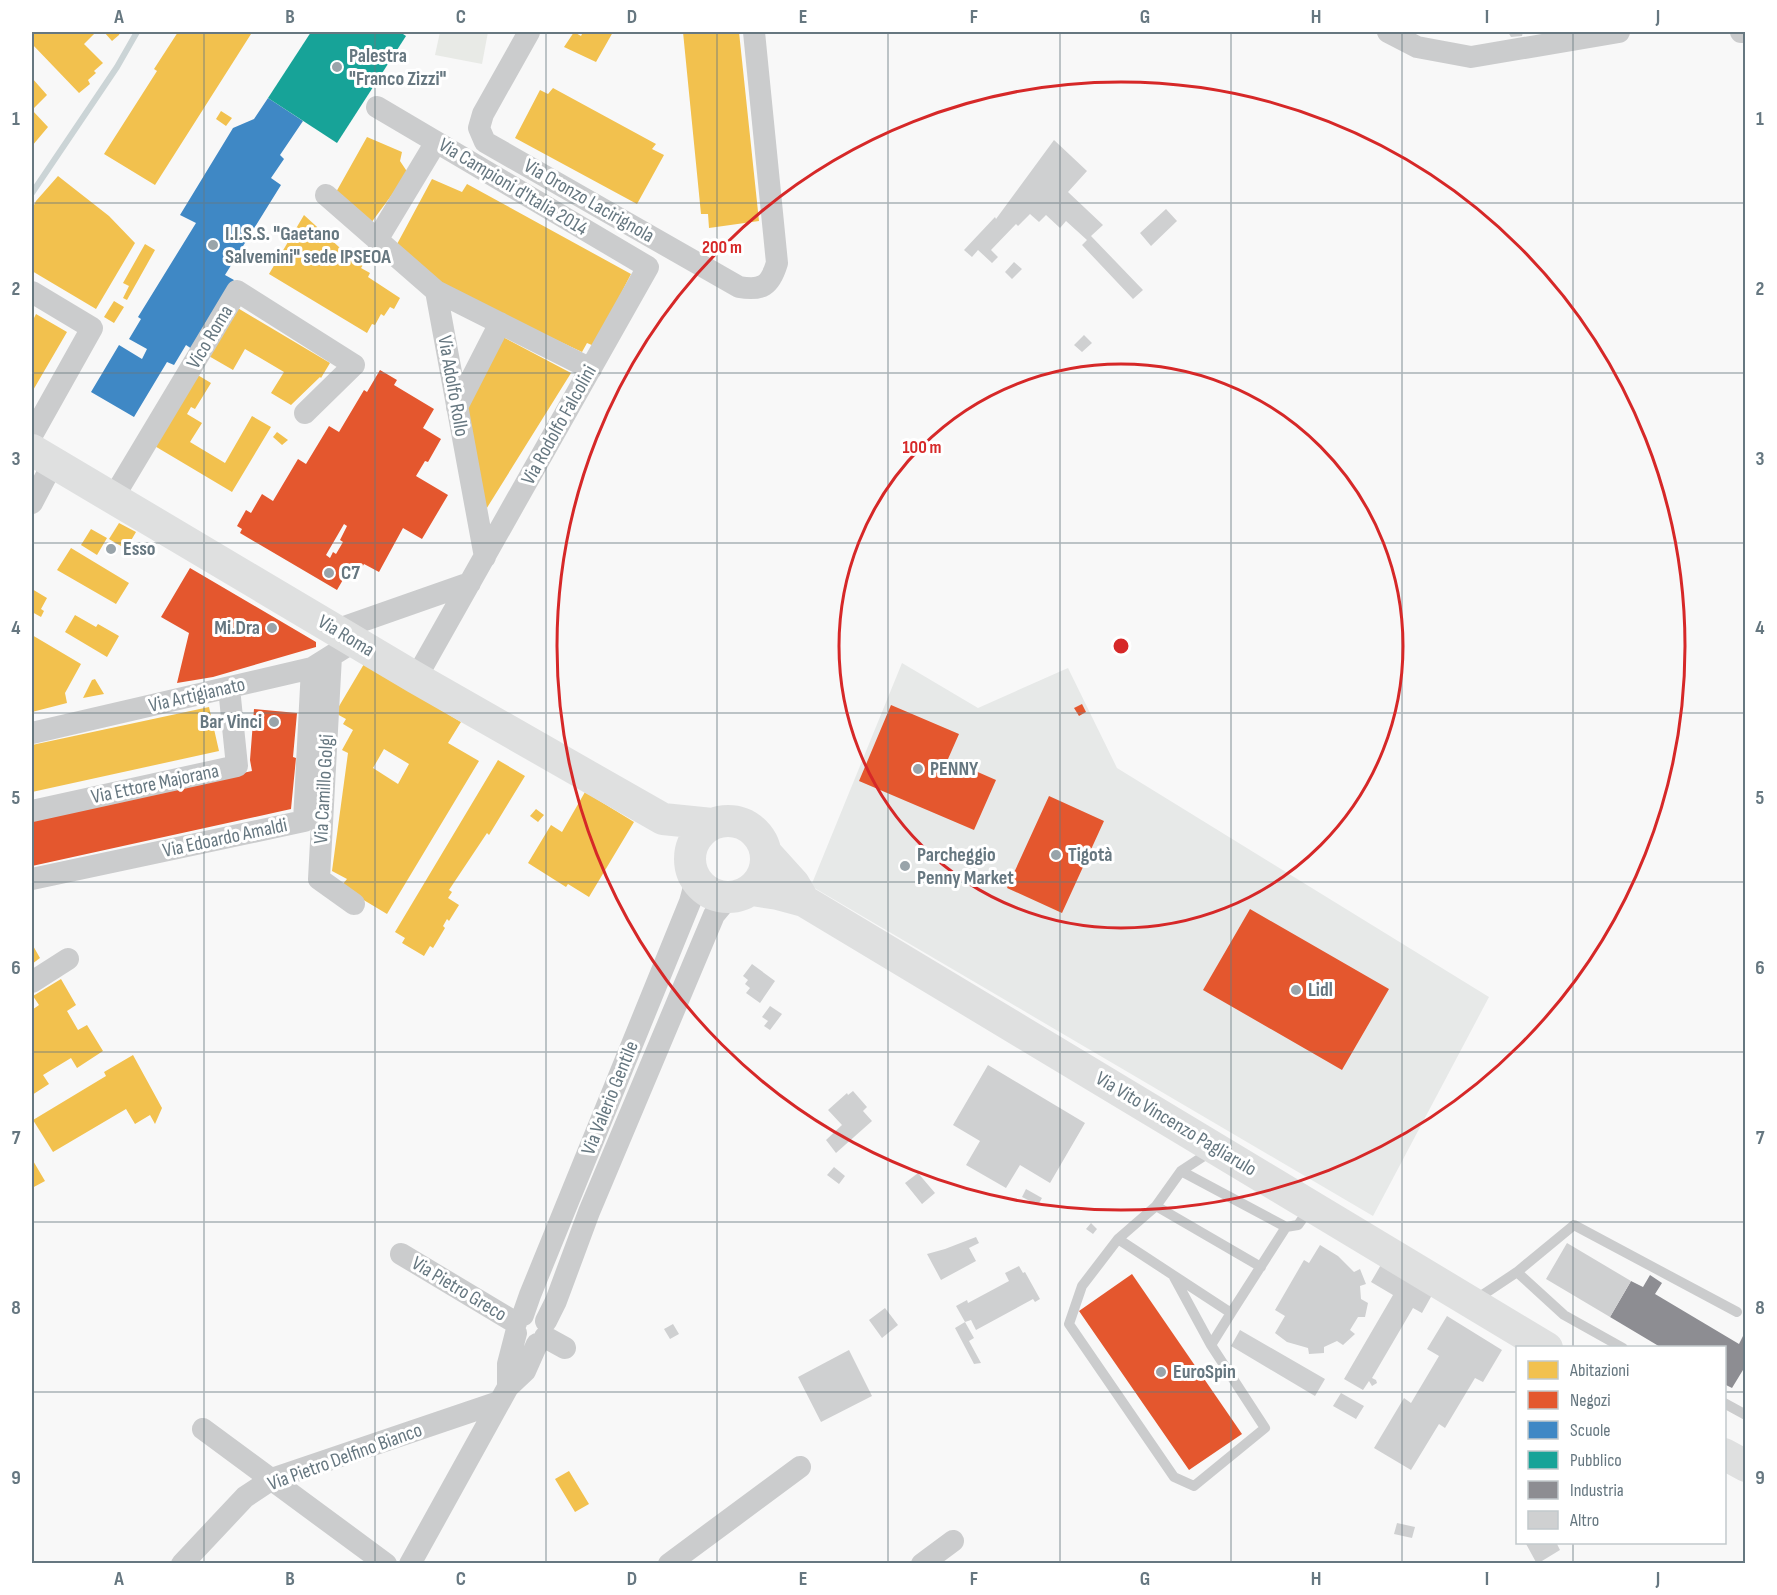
<svg xmlns="http://www.w3.org/2000/svg" width="1777" height="1595" viewBox="0 0 1777 1595" font-family="'Sofia Sans Condensed',sans-serif">
<style>
.built{fill:#e7e9e8}
.green{fill:#e8eae6}
.homes{fill:#f2c14e;fill-rule:evenodd}
.shops{fill:#e4572e;fill-rule:evenodd}
.schools{fill:#3f88c5}
.public{fill:#17a398}
.industry{fill:#8d8d92}
.lines{fill:none;stroke-linecap:round;stroke-linejoin:round}
.stream{stroke:#cbd4d6;stroke-width:6}
.building{fill:#cfd0d1}
.lane{stroke:#cbcccd;stroke-width:10}
.street{stroke:#cbcccd;stroke-width:22}
.secondary{stroke:#dfe0e0;stroke-width:32}
.grid{fill:none;stroke:#667780;stroke-width:1.5;stroke-opacity:0.55}
.ring{fill:none;stroke:#d62828;stroke-width:3}
.poi-dot{fill:#99a4aa;stroke:#fff;stroke-width:2}
.labels{text-anchor:middle;dominant-baseline:central;stroke-width:6;stroke-linejoin:round;paint-order:stroke}
.poi-label{font-size:20px;font-weight:bold;fill:#667780;stroke:#fff;text-anchor:start}
.street-label{font-size:20px;fill:#667780;stroke:#fff}
.centre{fill:#d62828;stroke:#fff;stroke-width:3}
.ring-label{font-size:18px;text-anchor:middle;font-weight:bold;fill:#d62828;stroke:#fff;stroke-width:6;stroke-linejoin:round;paint-order:stroke}
.neatline{fill:none;stroke:#667780;stroke-width:2}
.grid-label{font-size:20px;text-anchor:middle;font-weight:bold;fill:#667780}
</style>
<rect width="100%" height="100%" fill="#f8f8f8"/>
<path class="built" d="M902,663L978,708L1068,668L1117,768L1489,997L1373,1216L811,886Z"/>
<path class="green" d="M440,32H488L482,64L435,55Z"/>
<path class="homes" d="M32,32H96L84,44L103,63L94,71L96,73L88,80L90,84L79,93L32,44Z
M104,32H120L119,35L112,41Z
M178,32H248L251,34L155,185L104,154L157,71L154,69Z
M574,32L581,36L583,32H613L596,62L564,47Z
M683,32H739L759,221L709,228L708,214H701Z
M32,78L47,95L32,110L48,127L32,146Z
M553,88L656,144L652,149L664,155L637,204L515,138L540,90L548,94Z
M221,111L232,118L226,126L216,119Z
M367,137L402,152L400,161L408,173L371,223L335,194Z
M58,176L109,216L135,243L96,309L32,271V209L36,201Z
M432,179L462,192L467,184L631,274L594,346L587,343L582,352L444,287L396,246Z
M304,215L351,258L363,265L361,268L370,273L368,277L400,298L394,309L390,307L384,316L381,314L375,325L372,324L367,333L269,274Z
M145,244L155,250L127,300L123,298L129,286L123,283Z
M114,301L124,307L114,323L104,317Z
M236,307L330,363L321,378L320,377L291,405L271,393L284,372L245,349L233,370L207,355Z
M36,314L67,332L32,392V322Z
M503,337L571,373L485,511L467,405Z
M196,374L211,383L195,409L191,407L187,414L202,423L190,442L225,463L252,416L271,427L232,492L153,445Z
M277,432L288,440L282,445L273,437Z
M119,523L136,532L126,549L109,539Z
M91,529L107,538L97,555L81,545Z
M71,548L129,583L116,604L57,570Z
M32,589L47,598L41,609L44,611L41,617L32,612Z
M75,615L96,627L98,624L119,636L107,657L65,632Z
M32,635L81,664L65,693L67,703L32,712Z
M364,664L461,722L448,743L479,761L387,914L357,896L342,885L347,879L332,871L348,753L342,750L353,730L343,724L346,719L335,713ZM384,749L409,764L398,784L373,768Z
M95,679L104,694L83,698L92,680Z
M209,707L219,751L32,792V745Z
M498,760L525,776L489,835L487,833L449,890L452,892L448,898L459,905L449,921L447,919L443,926L445,928L433,948L430,946L424,956L402,943L405,938L395,932Z
M585,792L634,822L589,897L568,884L566,887L528,863L551,825L562,832Z
M536,809L544,815L538,822L530,816Z
M32,944L40,958L32,964Z
M61,979L76,1005L67,1011L78,1030L87,1025L103,1051L77,1068L71,1058L43,1075L49,1084L32,1095V1010L39,1005L33,996Z
M133,1055L162,1108L155,1124L150,1115L135,1124L126,1109L53,1152L33,1120L106,1076L104,1072Z
M32,1159L45,1181L32,1188Z
M569,1471L589,1504L575,1512L555,1479Z"/>
<path class="shops" d="M380,370L397,380L394,385L434,409L423,428L441,439L428,462L425,461L416,476L448,495L422,539L403,528L379,572L364,564L357,576L348,571L337,590L240,533L242,529L237,526L246,510L251,513L262,494L273,501L298,459L306,464L329,426L339,432L364,390L367,392ZM344,524L347,526L340,540L343,542L336,554L333,552L330,558L326,555Z
M190,568L316,642V647L213,677L177,683L189,633L161,617Z
M1082,704L1086,712L1079,716L1074,708Z
M891,705L959,734L948,759L996,780L974,830L859,781Z
M254,709L297,713L293,757L296,758L291,809L32,866V819L252,771L250,760Z
M1049,796L1104,821L1062,913L1007,888Z
M1250,909L1389,989L1342,1070L1203,990Z
M1132,1274L1242,1434L1189,1470L1079,1311Z"/>
<path class="schools" d="M268,98L303,121L280,155L284,159L271,178L281,185L225,275L234,280L192,349L186,345L174,365L167,362L134,417L91,392L119,345L142,359L147,349L129,339L141,319L138,317L196,223L180,215L233,128L254,119Z"/>
<path class="public" d="M311,32H400L406,36L337,143L268,98Z"/>
<path class="industry" d="M1650,1275L1662,1283L1655,1294L1739,1344L1743,1336L1746,1337V1365L1732,1388L1724,1384V1348H1662L1610,1317L1631,1281L1643,1287Z"/>
<g class="lines">
<path class="stream" d="M32,193L117,67L137,32"/>
</g>
<path class="building" d="M1508,32H1523L1522,36L1511,37Z
M1054,140L1087,171L1068,192L1103,225L1091,236L1143,290L1133,299L1082,245L1087,240L1066,221L1060,228L1046,215L1039,222L1030,214L1018,226L1016,224L991,250L998,257L992,263L978,250L972,257L964,250L995,217L996,219Z
M1166,209L1177,221L1151,246L1140,233Z
M1014,262L1022,269L1012,279L1005,272Z
M1084,335L1092,343L1082,352L1074,345Z
M752,964L775,981L760,1003L746,993L750,988L745,984L748,980L743,976Z
M770,1006L782,1014L770,1030L764,1026L768,1021L762,1017Z
M988,1065L1085,1123L1050,1183L1020,1165L1006,1188L966,1165L980,1141L953,1125Z
M853,1091L867,1107L863,1111L872,1121L836,1153L826,1140L842,1125L828,1110L847,1093L848,1095Z
M834,1167L845,1176L839,1184L827,1175Z
M918,1173L935,1193L922,1204L905,1183Z
M1026,1189L1042,1198L1038,1205L1022,1197Z
M1091,1223L1097,1229L1093,1234L1086,1229Z
M976,1237L979,1243L969,1248L976,1261L941,1280L927,1254L945,1249Z
M1567,1243L1631,1281L1610,1317L1546,1279Z
M1320,1245L1338,1256L1354,1272L1360,1269L1366,1284L1360,1286L1361,1299L1368,1303L1365,1317H1358L1350,1330L1355,1334L1343,1345L1337,1341L1324,1347V1353L1309,1354L1308,1348L1287,1342L1275,1333L1285,1316L1275,1310L1304,1260L1309,1263Z
M1382,1263L1432,1295L1422,1313L1413,1308L1372,1378L1376,1380L1377,1383L1372,1386L1369,1381L1363,1390L1344,1379L1393,1295L1371,1282Z
M1019,1266L1023,1273L1025,1272L1040,1299L1035,1302L1033,1299L976,1330L971,1320L965,1322L956,1306L967,1300L968,1303L1009,1281L1005,1273Z
M885,1308L898,1325L882,1338L869,1320Z
M1447,1316L1502,1350L1483,1382L1475,1378L1445,1428L1439,1424L1411,1470L1374,1448L1404,1398L1411,1403L1439,1356L1427,1349Z
M965,1322L974,1338L969,1341L981,1363L974,1364L955,1328Z
M673,1324L679,1334L670,1339L664,1329Z
M1240,1330L1325,1379L1315,1396L1231,1346Z
M849,1350L872,1396L821,1422L798,1377Z
M1341,1393L1364,1406L1356,1419L1333,1406Z
M1397,1523L1415,1527L1412,1538L1394,1534Z
M1525,1542H1556L1560,1550L1537,1564Z"/>
<g class="lines">
<path class="lane" d="M1181,1171L1286,1227L1231,1313L1118,1239L1156,1206L1181,1171L1213,1150
M1156,1206L1261,1267
M1286,1227L1298,1225L1310,1208
M1118,1239L1082,1286L1069,1324L1174,1477L1194,1486L1265,1428L1211,1345L1231,1313
M1517,1272L1564,1315L1623,1348
M1174,1277L1211,1345
M1475,1300L1517,1272L1574,1225L1737,1312
M1724,1403L1746,1415"/>
<path class="street" d="M529,32L483,114L479,128L485,142L739,287C762,291 770,286 777,263L754,32
M1388,32L1417,47L1471,57L1619,32
M1741,32H1746
M377,107L648,267L416,678
M326,195L436,291L591,369
M377,240L436,142
M436,291L485,557
M32,292L92,328L32,435
M457,407L500,323
M113,498L237,291L354,365L305,413
M32,503L53,463
M336,630L470,583
M331,656L319,879L354,904
M32,733L312,668L355,641
M32,811L237,766L229,688
M32,879L304,821L312,668
M32,982L68,959
M401,1254L516,1323
M523,1315L530,1295L690,902L696,880
M546,1321L556,1301L589,1212L714,915L728,898
M516,1333L508,1364V1387L525,1371L537,1344
M545,1337L565,1348
M203,1429L386,1564
M182,1564L245,1497L272,1479L499,1402
M410,1564L508,1387
M669,1564L800,1467
M922,1564L953,1541"/>
<path class="secondary" d="M32,450L416,678L663,819L712,824
M690 859a38 38 0 1 1 76 0a38 38 0 1 1-76 0Z
M752,890L778,894L804,901L794,884L766,853
M804,901L1547,1348
M1724,1454L1746,1466"/>
</g>
<path class="grid" d="M204,32V1564M375,32V1564M546,32V1564M717,32V1564M888,32V1564M1060,32V1564M1231,32V1564M1402,32V1564M1573,32V1348M32,203H1746M32,373H1746M32,543H1746M32,713H1746M32,882H1746M32,1052H1746M32,1222H1746M32,1392H1518M1724,1392H1746M1573,1542V1564"/>
<g class="ring">
<circle cx="1121" cy="646" r="282"/>
<circle cx="1121" cy="646" r="564"/>
</g>
<g class="poi-dot">
<circle cx="337" cy="67" r="6"/>
<circle cx="213" cy="245" r="6"/>
<circle cx="111" cy="549" r="6"/>
<circle cx="329" cy="573" r="6"/>
<circle cx="272" cy="628" r="6"/>
<circle cx="274" cy="722" r="6"/>
<circle cx="918" cy="769" r="6"/>
<circle cx="1056" cy="855" r="6"/>
<circle cx="905" cy="866" r="6"/>
<circle cx="1296" cy="990" r="6"/>
<circle cx="1161" cy="1372" r="6"/>
</g>
<g class="labels">
<g class="poi-label">
<text x="349" y="56">Palestra<tspan x="349" dy="23">"Franco Zizzi"</tspan></text>
<text x="225" y="234">I.I.S.S. "Gaetano<tspan x="225" dy="23">Salvemini" sede IPSEOA</tspan></text>
<text x="123" y="549">Esso</text>
<text x="341" y="573">C7</text>
<text x="260" y="628" text-anchor="end">Mi.Dra</text>
<text x="262" y="722" text-anchor="end">Bar Vinci</text>
<text x="930" y="769">PENNY</text>
<text x="917" y="855">Parcheggio<tspan x="917" dy="23">Penny Market</tspan></text>
<text x="1068" y="855">Tigotà</text>
<text x="1308" y="990">Lidl</text>
<text x="1173" y="1372">EuroSpin</text>
</g>
<g class="street-label">
<text transform="translate(513 187) rotate(31)">Via Campioni d'Italia 2014</text>
<text transform="translate(589 201) rotate(30)">Via Oronzo Lacirignola</text>
<text transform="translate(210 337) rotate(-59)">Vico Roma</text>
<text transform="translate(453 386) rotate(80)">Via Adolfo Rollo</text>
<text transform="translate(559 425) rotate(-61)">Via Rodolfo Falcolini</text>
<text transform="translate(346 636) rotate(31)">Via Roma</text>
<text transform="translate(197 695) rotate(-13)">Via Artigianato</text>
<text transform="translate(155 784) rotate(-12)">Via Ettore Majorana</text>
<text transform="translate(324 789) rotate(-87)">Via Camillo Golgi</text>
<text transform="translate(225 838) rotate(-12)">Via Edoardo Amaldi</text>
<text transform="translate(610 1098) rotate(-68)">Via Valerio Gentile</text>
<text transform="translate(1176 1124) rotate(31)">Via Vito Vincenzo Pagliarulo</text>
<text transform="translate(459 1289) rotate(31)">Via Pietro Greco</text>
<text transform="translate(345 1457) rotate(-20)">Via Pietro Delfino Bianco</text>
</g>
</g>
<circle cx="1121" cy="646" r="9" class="centre"/>
<g class="ring-label">
<text x="722" y="253">200 m</text>
<text x="922" y="453">100 m</text>
</g>
<rect width="1777" height="1595" fill="none" stroke="#ffffff" stroke-width="66"/>
<rect x="1516" y="1346" width="210" height="198" fill="#ffffff" stroke="#c2c9cc" stroke-width="1.5"/>
<rect x="1528" y="1361" width="30" height="18" fill="#f2c14e" stroke="#c2c9cc" stroke-width="1.5"/>
<text x="1570" y="1376" font-size="18" fill="#667780">Abitazioni</text>
<rect x="1528" y="1391" width="30" height="18" fill="#e4572e" stroke="#c2c9cc" stroke-width="1.5"/>
<text x="1570" y="1406" font-size="18" fill="#667780">Negozi</text>
<rect x="1528" y="1421" width="30" height="18" fill="#3f88c5" stroke="#c2c9cc" stroke-width="1.5"/>
<text x="1570" y="1436" font-size="18" fill="#667780">Scuole</text>
<rect x="1528" y="1451" width="30" height="18" fill="#17a398" stroke="#c2c9cc" stroke-width="1.5"/>
<text x="1570" y="1466" font-size="18" fill="#667780">Pubblico</text>
<rect x="1528" y="1481" width="30" height="18" fill="#8d8d92" stroke="#c2c9cc" stroke-width="1.5"/>
<text x="1570" y="1496" font-size="18" fill="#667780">Industria</text>
<rect x="1528" y="1511" width="30" height="18" fill="#cfd0d1" stroke="#c2c9cc" stroke-width="1.5"/>
<text x="1570" y="1526" font-size="18" fill="#667780">Altro</text>
<rect x="33" y="33" width="1711" height="1529" class="neatline"/>
<g class="grid-label">
<text x="119" y="23">A</text>
<text x="290" y="23">B</text>
<text x="461" y="23">C</text>
<text x="632" y="23">D</text>
<text x="803" y="23">E</text>
<text x="974" y="23">F</text>
<text x="1145" y="23">G</text>
<text x="1316" y="23">H</text>
<text x="1487" y="23">I</text>
<text x="1658" y="23">J</text>
<text x="16" y="125">1</text>
<text x="1760" y="125">1</text>
<text x="16" y="295">2</text>
<text x="1760" y="295">2</text>
<text x="16" y="465">3</text>
<text x="1760" y="465">3</text>
<text x="16" y="634">4</text>
<text x="1760" y="634">4</text>
<text x="16" y="804">5</text>
<text x="1760" y="804">5</text>
<text x="16" y="974">6</text>
<text x="1760" y="974">6</text>
<text x="16" y="1144">7</text>
<text x="1760" y="1144">7</text>
<text x="16" y="1314">8</text>
<text x="1760" y="1314">8</text>
<text x="16" y="1484">9</text>
<text x="1760" y="1484">9</text>
<text x="119" y="1585">A</text>
<text x="290" y="1585">B</text>
<text x="461" y="1585">C</text>
<text x="632" y="1585">D</text>
<text x="803" y="1585">E</text>
<text x="974" y="1585">F</text>
<text x="1145" y="1585">G</text>
<text x="1316" y="1585">H</text>
<text x="1487" y="1585">I</text>
<text x="1658" y="1585">J</text>
</g>
</svg>
